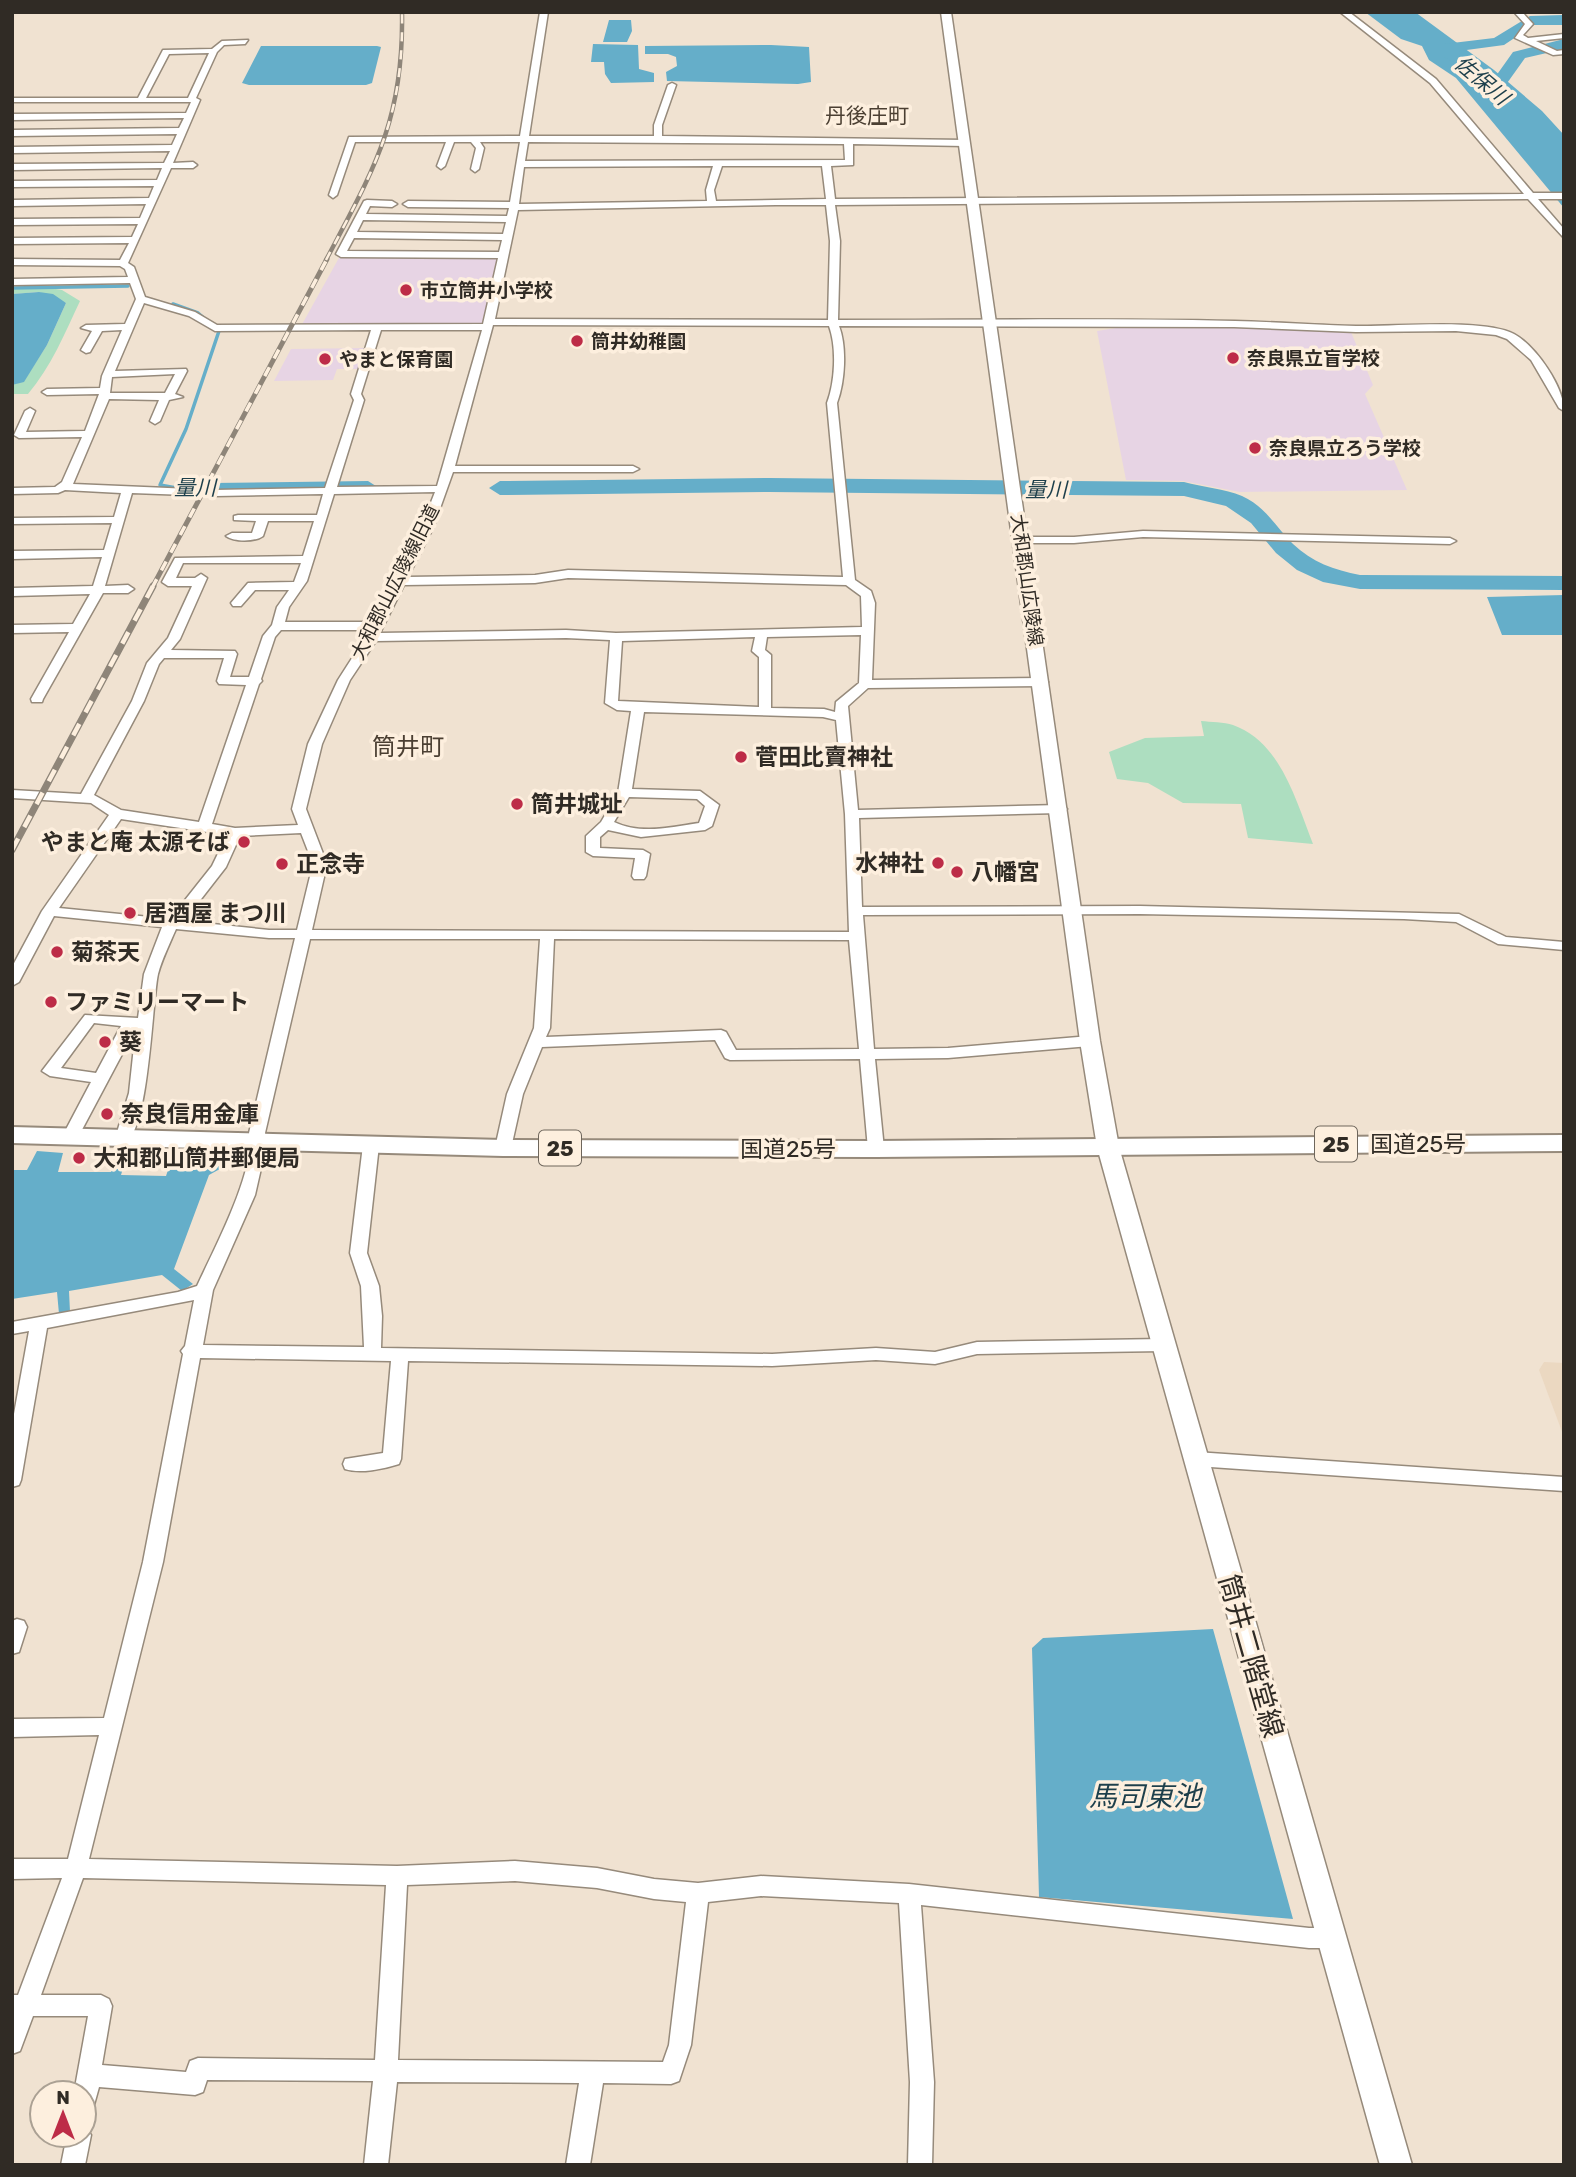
<svg xmlns="http://www.w3.org/2000/svg" width="1576" height="2177" viewBox="0 0 1576 2177" font-family="Rubik,'Noto Sans JP',sans-serif">
<style>
.built{fill:#ebd8c1}
.education{fill:#e7d4e4}
.green{fill:#addec0}
.water{fill:#65aec9}
.lines{fill:none;stroke-linecap:round;stroke-linejoin:round}
.stream{stroke:#65aec9;stroke-width:3.5}
.river{fill:#65aec9;fill-rule:evenodd}
.minor-casing{stroke:#968a7b;stroke-width:3}
.major-casing{stroke:#968a7b;stroke-width:3}
.highway-casing{stroke:#968a7b;stroke-width:4}
.minor{fill:#fff;fill-rule:evenodd}
.major{fill:#fff;fill-rule:evenodd}
.highway{fill:#fff;fill-rule:evenodd}
.rail-far2-casing{stroke:#8e8579;stroke-width:4.5}
.rail-far1-casing{stroke:#8e8579;stroke-width:5}
.rail-casing{stroke:#8e8579;stroke-width:7}
.rail-far2{stroke:#fdefde;stroke-width:2.5;stroke-dasharray:9;stroke-linecap:butt}
.rail-far1{stroke:#fdefde;stroke-width:3.5;stroke-dasharray:10;stroke-linecap:butt}
.rail{stroke:#fdefde;stroke-width:4.5;stroke-dasharray:13;stroke-linecap:butt}
.poi-dot{fill:#bd2c47;stroke:#fdefde;stroke-width:2.5}
.labels{text-anchor:middle;dominant-baseline:central;stroke-width:7;stroke-linejoin:round;paint-order:stroke}
.far-poi-label{font-size:19px;font-weight:bold;fill:#302b25;stroke:#fdefde;text-anchor:start}
.far-street-label{font-size:19px;fill:#302b25;stroke:#fdefde}
.far-water-label{font-size:21px;font-style:italic;fill:#1d3f4b;stroke:#fdefde}
.far-neighbourhood-label{font-size:21px;fill:#4b3f32;stroke:#fdefde}
.shield{fill:#fdefde;stroke:#6e665c;stroke-width:2}
.shield-label{font-size:21px;font-weight:bold;fill:#302b25}
.poi-label{font-size:23px;font-weight:bold;fill:#302b25;stroke:#fdefde;text-anchor:start}
.street-label{font-size:23px;fill:#302b25;stroke:#fdefde}
.neighbourhood-label{font-size:24px;fill:#4b3f32;stroke:#fdefde}
.near-street-label{font-size:28px;fill:#302b25;stroke:#fdefde}
.near-water-label{font-size:28px;font-style:italic;fill:#1d3f4b;stroke:#fdefde}
</style>
<rect width="100%" height="100%" fill="#f0e2d1"/>
<path class="built" d="M1544,1362L1564,1363V1437L1539,1370Z"/>
<path class="education" d="M340,256L501,257L482,323L300,328Z
M1236,326L1351,332L1373,385L1365,394L1407,490L1240,492L1183,481L1126,480L1097,331L1116,328Z
M367,348L361,369H337L333,380L274,381L291,349Z"/>
<path class="green" d="M43,287L62,290L80,301C65,333 51,367 28,394H12V385L24,381L47,345L66,303L39,292L12,294V289Z
M1201,721C1211,722 1224,722 1233,725C1281,742 1296,801 1313,844L1248,838L1241,804L1183,803L1148,783L1117,779L1109,752L1145,738L1204,736Z"/>
<path class="water" d="M1365,12H1415L1494,70L1542,111L1564,135V208L1456,78L1429,60L1422,46L1401,39Z
M609,20H631L632,31L627,42H603Z
M593,44L638,45L639,69L654,73V82L611,83L605,74L604,62H591Z
M771,45L809,47L811,82L798,84L667,81L666,72L677,66L676,57L668,54H645V46Z
M261,46H377L381,47L372,83L366,85H249L242,83Z
M39,292L53,294L66,303L47,345L24,382L12,385V294Z
M1564,595V635H1502L1487,597Z
M120,1150L128,1151L121,1175L166,1176L168,1170L191,1169L197,1152L224,1155L236,1160L209,1175L174,1269L193,1284L182,1291L162,1275L69,1291L70,1312L59,1314L57,1292L12,1299V1170H27L37,1151L63,1153L58,1172H111Z
M1213,1629L1293,1919L1039,1897L1032,1648L1043,1638Z"/>
<g class="lines">
<path class="stream" d="M12,288L128,286
M173,304L198,313L219,331L186,429L160,485L182,489"/>
<path class="river" d="M1564,15V25H1534L1504,45L1459,51L1460,57L1452,62L1444,57V44L1494,38L1530,16Z
M1564,39V49L1525,58L1500,93H1488L1486,90L1513,52Z
M770,478L1184,482C1202,487 1225,489 1242,496C1265,506 1276,527 1293,544C1312,562 1334,570 1360,575L1564,576V590L1360,589L1323,582L1297,570L1276,553L1251,523L1226,506L1184,496L770,492L500,495L489,488L500,481Z
M368,481L379,488L376,493L212,497L201,490L212,483Z"/>
<g class="minor-casing">
<path id="minor" d="M540,12H548L529,136H654V125L668,85L672,83L676,85L662,125V136L965,140L969,143L965,146L853,144V165L831,166L835,199L1524,194L1430,83L1340,12H1349L1436,79L1533,193H1564V199H1538L1564,229V238L1528,199L835,205L840,241L838,320C970,320 1103,318 1235,321C1275,322 1316,325 1356,326C1394,327 1482,318 1514,334C1536,346 1564,387 1564,411L1559,408L1531,360L1507,339L1496,335L1456,331L1356,332L1234,327L839,326C847,347 845,382 837,403L855,580L871,591L875,603L872,680L1042,678L1048,682L1042,686L868,688L848,706L858,810L1060,805L1067,809L1060,813L859,818L862,907L1140,906L1459,914L1506,937L1564,942V950L1498,944L1456,922L1404,919L1140,914L863,915L874,1049L948,1048L1090,1036L1098,1041L1090,1046L948,1058L875,1059L884,1149L876,1154L868,1149L860,1059L730,1060L725,1058L715,1040L542,1047L523,1094L511,1148L503,1153L495,1148L507,1094L534,1028L540,939H310L265,1133L267,1142L255,1195L213,1290L203,1345L364,1347L361,1286L350,1253L363,1145L371,1140L379,1145L367,1253L379,1286L382,1316L381,1348L772,1354L876,1348L935,1352L977,1342L1163,1339L1169,1340L1172,1345L1169,1350L1163,1351L977,1354L935,1364L876,1360L772,1366L408,1361L401,1459L399,1464C384,1469 360,1474 345,1469L343,1464L345,1459L383,1453L391,1361L200,1358L163,1562L89,1859L397,1866L515,1861L597,1868L654,1879L698,1883L761,1876L909,1884L1309,1928H1331L1339,1931L1342,1938L1339,1945L1331,1948H1309L921,1905L934,2082L932,2165H908L910,2082L899,1903L761,1896L708,1902L691,2045L679,2081L671,2084L603,2083L590,2165H566L579,2083L397,2082L388,2165H364L373,2081L207,2080L203,2092L195,2095L99,2087L92,2112L84,2115V2093H74L88,2016H33L20,2051L12,2054V1995H18L62,1878L12,1879V1859H68L99,1735L12,1737V1719L104,1718L143,1562L183,1354L181,1351L185,1346L194,1300L47,1328L21,1480L19,1485L12,1487V1425L29,1331L12,1334V1322L178,1292L197,1286C213,1251 257,1169 249,1133L295,938H269L176,929C170,943 162,959 158,974C152,1001 149,1137 123,1144L115,1139L129,1093L136,1028L76,1141H64L62,1137L91,1082L50,1076L42,1071L85,1015L138,1018L144,974L162,927L54,916L19,982L12,986V967L42,911L109,815L91,803L12,798V790L81,794L132,701L147,663L168,638L192,586H168L162,582L175,558L303,556L314,521H268L263,536C255,542 234,542 226,536L232,533H252L256,521L234,520V516L238,515H317L323,494L215,496L132,493L105,586L128,585L134,589L128,593H103L43,699L42,702H32L31,699L69,632L12,633V625L73,624L90,594L12,596V588L93,586L102,557L12,559V551L104,550L112,523L12,524V518L114,517L121,493L65,490L58,493L12,494V488L55,487L62,482L82,437L19,438L14,435L25,411L30,408L35,411L26,432L85,431L99,394L47,395L42,392L47,389L100,388L102,376L122,330L102,331L90,352L86,353L81,350L92,331L81,328L86,325L125,324L136,299L130,283L12,285V279L128,277L125,269L120,266L12,265V259L120,260L129,243L12,244V238L132,237L138,224L12,225V219L140,218L146,204L12,206V200L149,198L154,186L12,187V181L157,180L162,168L12,170V164L164,163L170,151L12,153V147L172,145L177,134L12,136V130L179,128L184,118L12,120V114L186,113L191,102H12V98H138L163,50L212,49L222,41L248,40L245,44L224,45L217,52L196,98L200,100L173,163L193,162L197,165L193,168H171L128,263L134,267L145,297L195,312L217,325L483,324L498,258L341,257L336,254L364,201L367,200L392,201L397,204L392,207L370,206L366,214L507,216L509,208L408,207L403,204L408,201L510,202L520,142H480L484,148L479,169L475,172L471,169L476,148L471,142H454L445,166L441,169L437,166L446,142H355L337,195L333,198L329,195L349,137L520,136ZM209,53L188,98H146L169,54ZM528,142L844,144L845,160L525,161ZM713,166L706,190L707,201L519,204L524,167ZM722,166H822L826,199L716,201L714,190ZM776,205H826L830,241L828,320L495,319L518,210ZM363,220L506,222L503,234L357,232ZM354,238L502,240L499,252L347,251ZM144,303L189,316L215,331L371,330L351,394L354,400L325,488L215,490L73,484L109,399L159,400L150,421L155,424L160,421L169,400L183,397L175,394L187,371L186,369L115,371ZM493,325L829,326C837,348 835,382 827,403L843,577L568,570L535,575L408,577L433,528L453,472H633L639,469L633,466H455ZM381,330H482L437,486L337,487L364,400L361,394ZM175,374L165,393H110L112,377ZM435,492L421,528L373,622H285L289,607L307,581L334,494ZM183,563H301L294,582L248,583L231,603L233,606H241L255,590H289L277,607L272,625L263,636L249,677H230L237,654L235,651L171,650L180,639L207,578L201,574L195,578H176ZM568,578L846,585L861,596L862,627L616,633L566,630L380,633L404,585L535,583ZM281,630H370L338,680L308,744L292,809L298,825L235,828L212,824L259,684L262,681L261,679L275,637ZM861,635L859,683L836,702L835,712L824,709L771,708V655L765,650L767,637ZM755,637L752,651L759,657V707L618,701L622,641ZM566,638L610,640L605,703L617,710L631,711L618,793L601,822L586,836V852L593,856L635,858L632,876L634,879H644L646,876L650,854L643,850L600,848V837L608,830L641,837L705,830L712,826L719,805L700,791L632,789L644,712L823,717L836,720L845,814L849,932L312,930L327,864L306,809L322,744L350,680L376,641ZM164,658H224L217,681L219,684L246,685L199,822L121,810L94,795L144,701L159,664ZM629,797L697,799L705,806L699,823C671,827 641,835 614,822ZM121,819L227,835L212,866L170,919L59,908ZM301,833L313,864L297,930H269L184,921L226,867L240,836ZM554,939L849,940L859,1049L736,1050L726,1032L721,1030L546,1037L550,1028ZM94,1023L121,1026L96,1073L61,1068ZM83,1878L386,1885L375,2060L198,2058L190,2061L186,2072L102,2065L112,2006L109,1999L101,1995H41ZM515,1881L597,1888L654,1899L686,1902L669,2045L663,2062L398,2060L407,1885Z
M1514,12H1522L1533,24L1523,35L1528,38L1564,34V38L1536,41L1557,51L1564,50V54L1553,55L1515,38L1525,24Z
M1143,531L1450,538L1456,541L1450,544L1143,537L1074,543H1021L1015,540L1021,537H1074Z
M1196,1452L1564,1477V1491L1196,1466L1189,1464L1187,1459L1189,1454Z
M17,1619L24,1621L27,1627L19,1652L12,1654V1621Z
M84,2126L91,2135L85,2165H61L67,2135H84Z"/>
</g>
<g class="major-casing">
<path id="major" d="M941,12H951L1100,1041L1119,1147L1412,2165H1380L1097,1147L1080,1041Z"/>
</g>
<g class="highway-casing">
<path id="highway" d="M12,1127L503,1140L876,1141L1564,1135V1151L876,1157L503,1156L12,1143Z"/>
</g>
<use href="#minor" class="minor"/>
<use href="#major" class="major"/>
<use href="#highway" class="highway"/>
<g class="rail-far2-casing">
<path id="rail-far2" d="M326,260C374,169 404,120 402,12"/>
</g>
<g class="rail-far1-casing">
<path id="rail-far1" d="M152,588L327,259"/>
</g>
<g class="rail-casing">
<path id="rail" d="M12,850L153,586"/>
</g>
<use href="#rail-far2" class="rail-far2"/>
<use href="#rail-far1" class="rail-far1"/>
<use href="#rail" class="rail"/>
</g>
<g class="poi-dot">
<circle cx="406" cy="290" r="7"/>
<circle cx="577" cy="341" r="7"/>
<circle cx="1233" cy="358" r="7"/>
<circle cx="325" cy="359" r="7"/>
<circle cx="1255" cy="448" r="7"/>
<circle cx="741" cy="757" r="7"/>
<circle cx="517" cy="804" r="7"/>
<circle cx="244" cy="842" r="7"/>
<circle cx="938" cy="863" r="7"/>
<circle cx="282" cy="864" r="7"/>
<circle cx="957" cy="872" r="7"/>
<circle cx="130" cy="913" r="7"/>
<circle cx="57" cy="952" r="7"/>
<circle cx="51" cy="1002" r="7"/>
<circle cx="105" cy="1042" r="7"/>
<circle cx="107" cy="1114" r="7"/>
<circle cx="79" cy="1158" r="7"/>
</g>
<g class="labels">
<g class="far-poi-label">
<text x="420" y="290">市立筒井小学校</text>
<text x="591" y="341">筒井幼稚園</text>
<text x="1247" y="358">奈良県立盲学校</text>
<text x="339" y="359">やまと保育園</text>
<text x="1269" y="448">奈良県立ろう学校</text>
</g>
<g class="far-street-label">
<text transform="translate(1027 580) rotate(82)">大和郡山広陵線</text>
<text transform="translate(395 582) rotate(-63)">大和郡山広陵線旧道</text>
</g>
<g class="far-water-label">
<text transform="translate(1482 80) rotate(40)">佐保川</text>
<text x="195" y="487">量川</text>
<text x="1046" y="489">量川</text>
</g>
<g class="far-neighbourhood-label">
<text x="867" y="115">丹後庄町</text>
</g>
<g class="shield">
<rect x="1315" y="1126.5" width="42" height="35" rx="5"/>
<rect x="539" y="1130.5" width="42" height="35" rx="5"/>
</g>
<g class="shield-label">
<text x="1336" y="1144">25</text>
<text x="560" y="1148">25</text>
</g>
<g class="poi-label">
<text x="755" y="757">菅田比賣神社</text>
<text x="531" y="804">筒井城址</text>
<text x="230" y="842" text-anchor="end">やまと庵 太源そば</text>
<text x="924" y="863" text-anchor="end">水神社</text>
<text x="296" y="864">正念寺</text>
<text x="971" y="872">八幡宮</text>
<text x="144" y="913">居酒屋 まつ川</text>
<text x="71" y="952">菊茶天</text>
<text x="65" y="1002">ファミリーマート</text>
<text x="119" y="1042">葵</text>
<text x="121" y="1114">奈良信用金庫</text>
<text x="93" y="1158">大和郡山筒井郵便局</text>
</g>
<g class="street-label">
<text x="1418" y="1144">国道25号</text>
<text x="788" y="1149">国道25号</text>
</g>
<g class="neighbourhood-label">
<text x="408" y="747">筒井町</text>
</g>
<g class="near-street-label">
<text transform="translate(1251 1656) rotate(74)">筒井二階堂線</text>
</g>
<g class="near-water-label">
<text x="1145" y="1796">馬司東池</text>
</g>
</g>
<rect width="1576" height="2177" fill="none" stroke="#302b25" stroke-width="28"/>
<g transform="translate(63 2114)"><circle r="33" fill="#fdefde" stroke="#aba194" stroke-width="2"/>
<path d="M0-5L12 26L0 18L-12 26Z" fill="#bd2c47"/>
<text y="-10" font-size="19" font-weight="bold" text-anchor="middle" fill="#302b25">N</text>
</g>
</svg>
